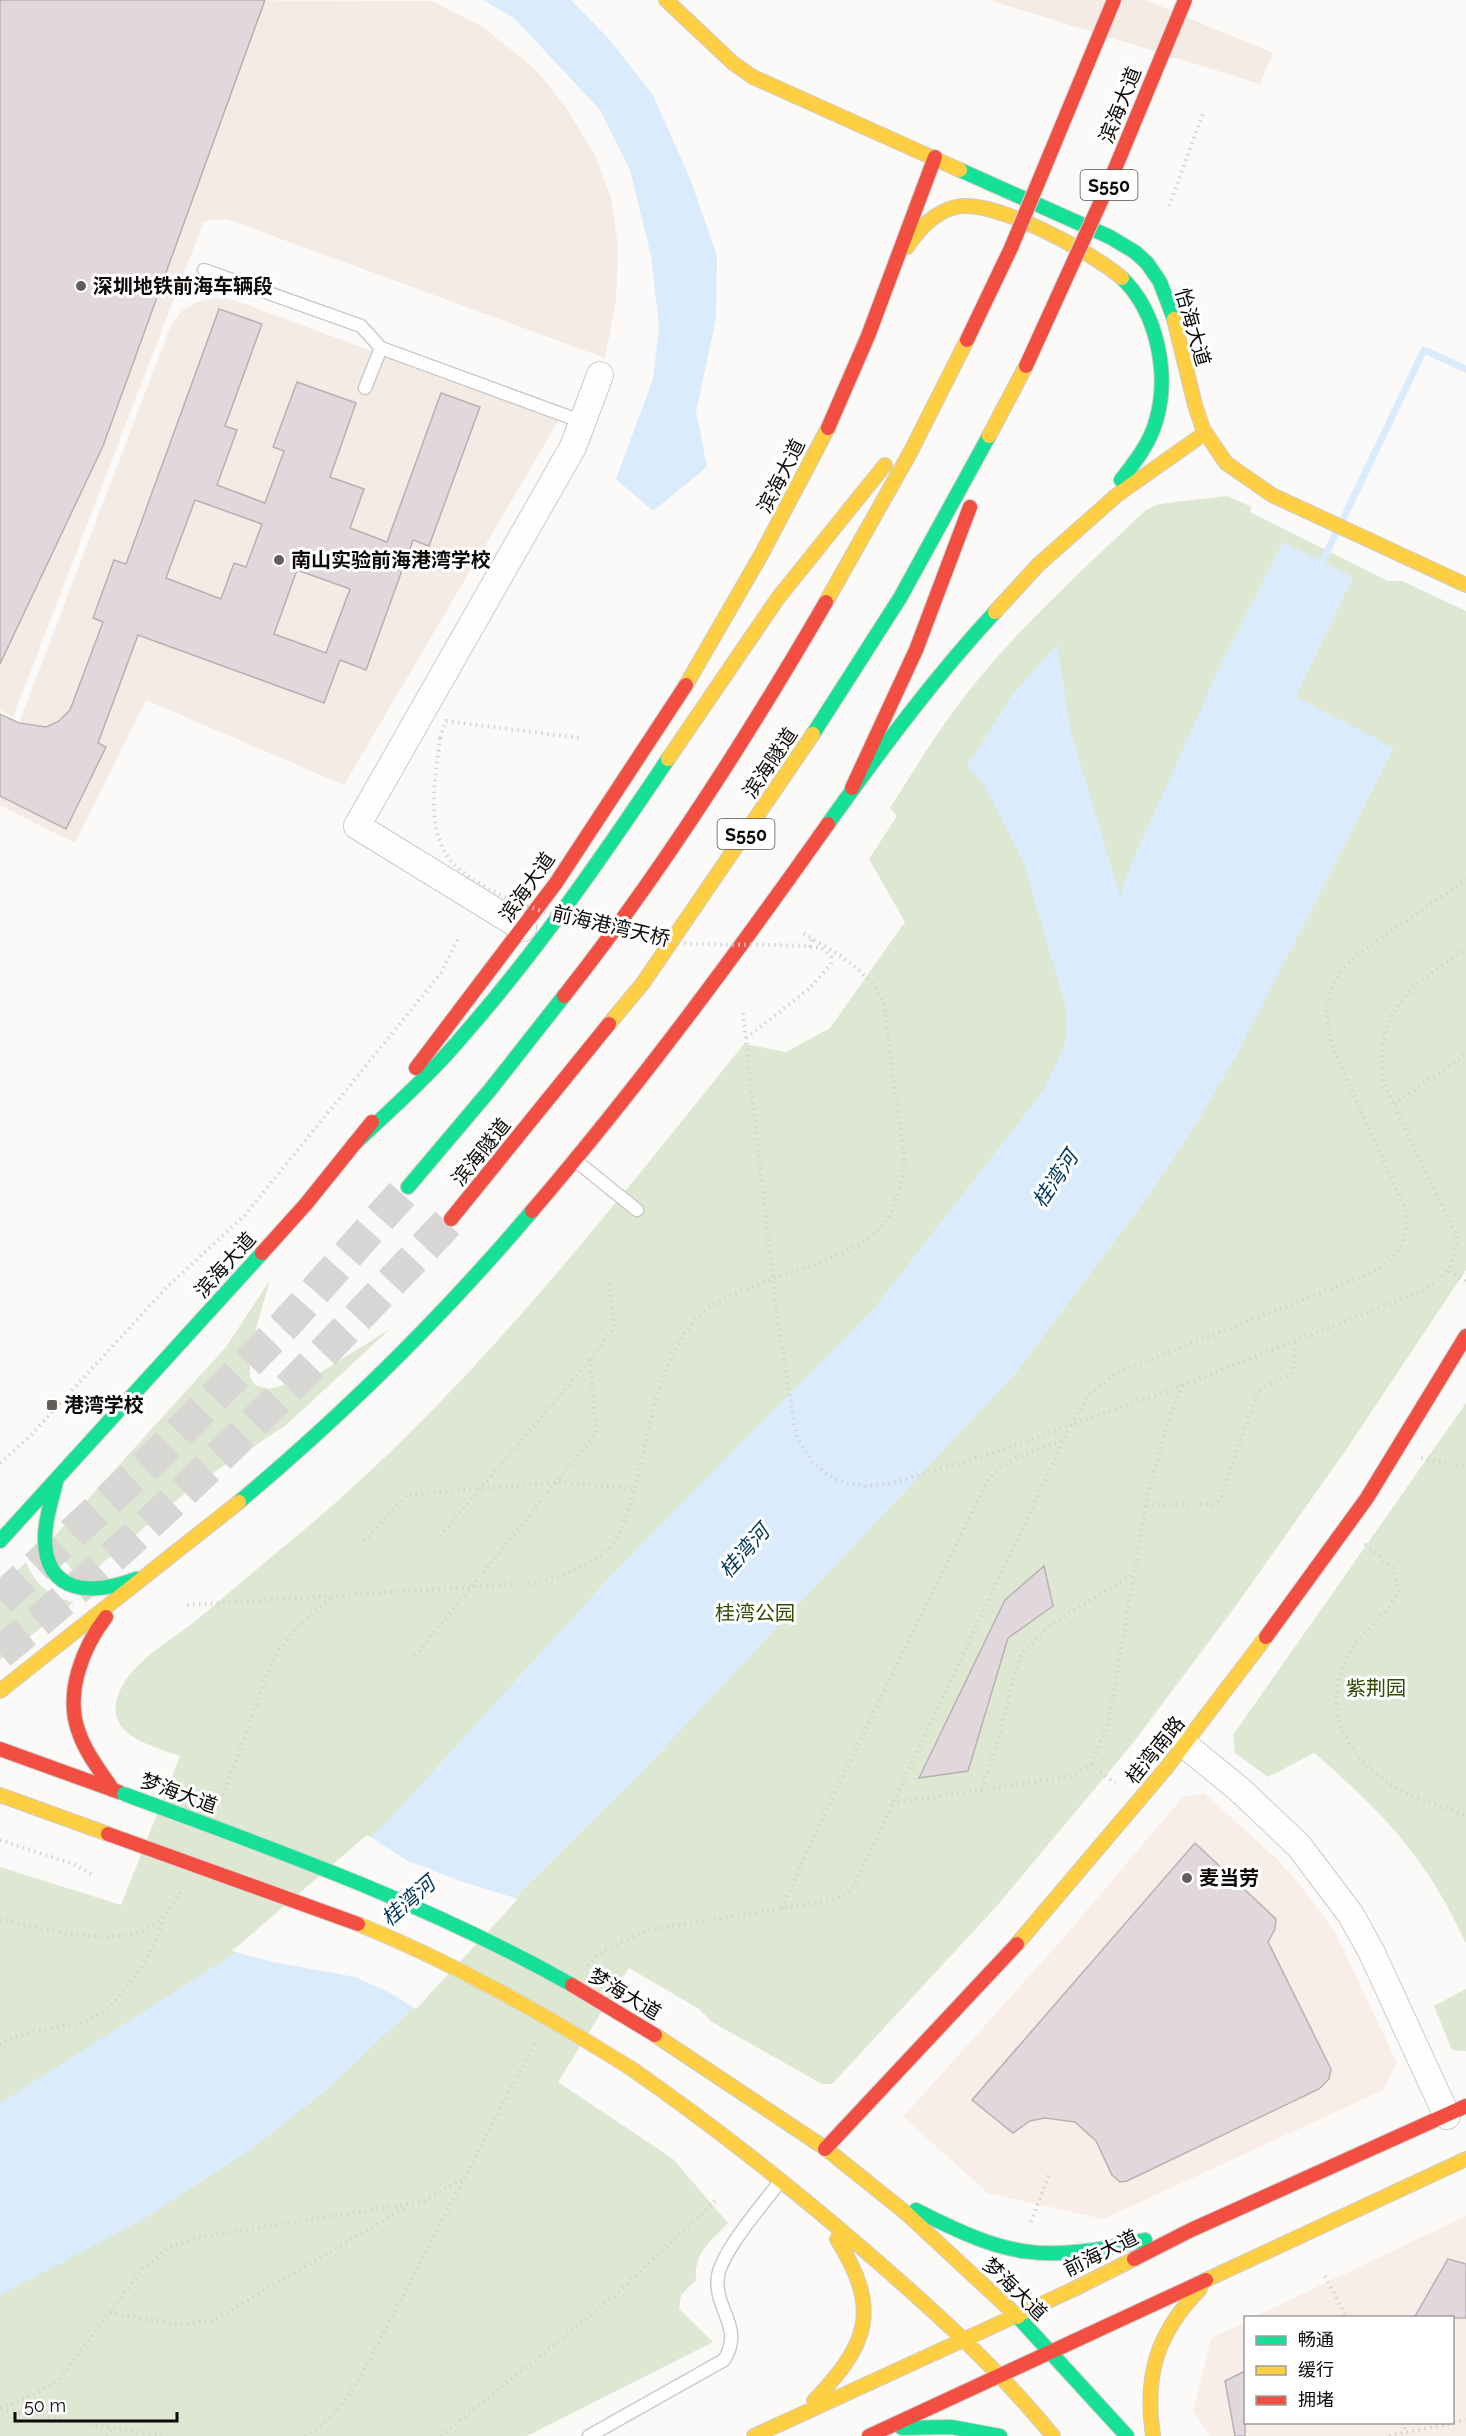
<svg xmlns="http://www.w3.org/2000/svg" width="1466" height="2436" viewBox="0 0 1466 2436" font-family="Raleway,'Noto Sans SC',sans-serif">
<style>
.commercial{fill:#f8ede7}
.built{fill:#f3ebe4}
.green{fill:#dee7d2}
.water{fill:#daecfb}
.pier{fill:#fcfaf8}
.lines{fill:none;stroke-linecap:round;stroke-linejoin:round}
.stream{stroke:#daecfb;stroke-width:7}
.building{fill:#e1d7dc;stroke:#b6b2b3;stroke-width:1.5;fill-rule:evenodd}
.highway-tunnel{stroke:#d8d6d4;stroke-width:33;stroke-dasharray:33 16;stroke-linecap:butt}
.lane-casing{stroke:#cdcac8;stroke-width:15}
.street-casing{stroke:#cdcac8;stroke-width:28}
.fast-casing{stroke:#cdcac8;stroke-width:16}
.slow-casing{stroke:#cdcac8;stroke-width:16}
.jam-casing{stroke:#cdcac8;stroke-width:16}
.path{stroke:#d5d4d3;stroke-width:4;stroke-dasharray:1.5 4.5;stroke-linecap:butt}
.lane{stroke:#fffefe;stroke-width:12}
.street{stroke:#fffefe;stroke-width:26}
.fast{stroke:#16e098;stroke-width:14}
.slow{stroke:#ffcf43;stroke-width:14}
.jam{stroke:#f24e42;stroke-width:14}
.fast-bridge-casing{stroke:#d8d6d5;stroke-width:16;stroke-linecap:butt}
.slow-bridge-casing{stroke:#d8d6d5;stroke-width:16;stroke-linecap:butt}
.jam-bridge-casing{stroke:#d8d6d5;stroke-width:16;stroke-linecap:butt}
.path-bridge{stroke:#d5d4d3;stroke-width:4;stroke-dasharray:1.5 4.5;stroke-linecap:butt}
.fast-bridge{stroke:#16e098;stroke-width:14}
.slow-bridge{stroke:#ffcf43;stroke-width:14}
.jam-bridge{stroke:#f24e42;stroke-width:14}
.poi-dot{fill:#615e5c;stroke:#fff;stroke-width:2}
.labels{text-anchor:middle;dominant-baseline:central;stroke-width:6;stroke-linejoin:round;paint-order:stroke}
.shield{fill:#fff;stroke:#565452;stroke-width:1.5}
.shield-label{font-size:18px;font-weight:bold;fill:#0e0a08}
.street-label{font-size:20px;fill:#0e0a08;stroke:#fff}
.poi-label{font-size:20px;font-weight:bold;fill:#0e0a08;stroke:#fff;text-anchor:start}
.park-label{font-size:20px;fill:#314a00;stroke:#fff}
.water-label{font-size:21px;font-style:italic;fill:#033759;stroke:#fff}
</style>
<rect width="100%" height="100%" fill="#fcfaf8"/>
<path class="commercial" d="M1204,1793L1276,1858L1301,1886L1335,1932L1397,2063L1383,2090L1103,2219L988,2193L903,2117L1065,1936L1183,1797Z
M1466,2216V2436H1210L1193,2411L1211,2338L1245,2322L1246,2422H1452V2318L1254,2317Z"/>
<path class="built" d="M0,0L432,1L483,27L537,71L566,108L595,155L611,198L618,247L616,301L605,358L227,219L204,221L13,717L0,710Z
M989,0H1145L1273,53L1260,84Z
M216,298L234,300L559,420L344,785L146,700L75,843L0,805V714L19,723L171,325L183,310L197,302Z"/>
<path class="green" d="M1227,496L1252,507L1250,512L1388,581H1402L1466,611V1270L1344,1453L1232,1611L1133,1743L996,1907L832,2084H822L712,2022L699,2009L629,1968L558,2082L673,2159L728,2223C710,2242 694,2252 696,2280L681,2295L679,2309L713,2342L527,2436H0V1867L121,1905L180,1756C154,1746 107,1737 117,1699C127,1662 172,1641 199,1618C236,1587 273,1555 311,1524C476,1384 609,1211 744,1044L786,1052L830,1028L905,922L869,859L897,816L890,808C908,780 925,751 945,723C1001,643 1075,577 1146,510L1159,504Z
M270,1280L250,1349V1377L255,1385L269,1389L313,1377L390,1329L285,1426L196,1484L93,1571L78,1578L50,1541L226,1347Z
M1466,1403V1944C1429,1861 1383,1812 1314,1753L1268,1777L1235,1753L1233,1735Z
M26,1562C35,1585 50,1597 74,1602L0,1660V1587Z
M1466,1989V2051L1452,2050L1434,2006Z"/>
<path class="water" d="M483,0H571L609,39L653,95L691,181L717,256L716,319L696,411L707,467L653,511L616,479L653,379L659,326L651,256L630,170L600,110L514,18Z
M1283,542L1353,577L1296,697L1394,748L1238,1053L1191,1132L1150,1194L1015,1374L634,1780L519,1893L413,2008L329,2088L250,2150L142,2220L0,2295V2103L234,1954L384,1825L616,1570L875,1307L1043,1091L1065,1044L1066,1008L1023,861L982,782L967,766L1010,698L1057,644L1071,732L1120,896L1129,869L1223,660Z"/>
<path class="pier" d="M367,1835L408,1861L457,1880L518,1899L416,2009L390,1993L355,1977L273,1962L232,1951Z"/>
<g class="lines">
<path class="stream" d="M1344,517L1424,350L1466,369
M1319,568L1336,533"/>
</g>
<path class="building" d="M0,0H265L103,446L0,664Z
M219,309L262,324L225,426L237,430L217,485L265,503L284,451L273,447L297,382L356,403L330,477L364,489L350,528L387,542L441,393L480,407L429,546L413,540L366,670L340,660L324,703L138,635L98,743L106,747L66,829L0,796V714L19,723L46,727L59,721L70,710L103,622L93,618L114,560L126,564ZM195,500L262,524L246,567L234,563L221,599L166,578ZM297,570L350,589L326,653L274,634Z
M1044,1566L1053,1606L1008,1638L968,1771L919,1778L1005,1600Z
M1195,1843L1276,1919L1275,1929L1268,1942L1331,2069L1329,2079L1319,2089L1127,2181L1120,2182L1112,2175L1096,2141L1075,2122L1045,2118L1030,2121L1013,2133L972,2100Z
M1448,2259L1466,2264V2318H1414Z
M1245,2371V2436H1235L1225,2381Z"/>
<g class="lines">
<path class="highway-tunnel" d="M0,1600L155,1457L284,1326L408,1187
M0,1653C163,1521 308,1371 451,1219"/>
<g class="lane-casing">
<path id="lane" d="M204,270L361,326L381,348L583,422
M365,388L381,348
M576,1161L637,1210
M589,2436L724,2360C745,2327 713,2309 718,2276C722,2251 763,2204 779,2183"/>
</g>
<g class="street-casing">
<path id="street" d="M523,928L357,826L573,447L600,375
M1185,1745L1240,1790L1299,1846L1351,1915L1372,1953L1447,2116"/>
</g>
<g class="fast-casing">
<path id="fast" d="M960,170L1110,237L1135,252L1147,263L1160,282L1174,319
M1121,480C1135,462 1150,443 1156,421C1170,374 1157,312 1122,278
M813,734L900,598L989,436
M828,824C880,751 934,678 995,612
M354,1144C393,1108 433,1072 467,1031C541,946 605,853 668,759
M408,1187L490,1090L564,996
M56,1482C52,1500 45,1518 45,1537C44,1596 94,1595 136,1579
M239,1502C345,1413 443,1316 532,1211
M0,1541L262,1253
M916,2210C1010,2258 1042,2263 1145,2240
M1018,2317L1127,2436
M902,2428L951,2427L1000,2436"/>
</g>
<g class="slow-casing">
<path id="slow" d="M666,0L733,63L753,77L960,170
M907,247C919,229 934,212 956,207C994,198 1093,253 1122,278
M1174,319L1195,405L1203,429L1226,463L1272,495L1466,585
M989,436L1026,366
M826,602L910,453L967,340
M995,612L1038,565L1117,495L1205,433
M686,685L761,555L828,428
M668,759L778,598L885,465
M609,1024L643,983L813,734
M0,1691L239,1502
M0,1795L108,1834
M1017,1944L1167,1767L1266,1637
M655,2035L825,2148L906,2213L1018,2317
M632,2069C718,2129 800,2194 879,2263C941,2317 1001,2372 1053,2436
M1206,2280L1466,2159
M814,2401C869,2343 881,2310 837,2239
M754,2436L1072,2290L1134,2259
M1153,2436C1144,2375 1157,2333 1200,2289"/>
</g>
<g class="jam-casing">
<path id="jam" d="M828,428L868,336L935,157
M852,788L916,650L970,507
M564,996C662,872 747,738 826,602
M416,1068L556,883L686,685
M532,1211C638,1087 734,957 828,824
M451,1219L609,1024
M262,1253L306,1204L372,1122
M106,1617C83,1647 65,1692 78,1730C85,1752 100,1771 113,1790
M1266,1637L1367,1498L1466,1336
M0,1749L119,1792
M825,2149L1017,1944
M1134,2259L1191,2230L1466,2106
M869,2436L1206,2280"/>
</g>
<path class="path" d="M1169,206L1204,111
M440,738L446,721L580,738
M810,947L812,939
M743,1013L778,1324L793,1418L797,1436L811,1461L832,1478L846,1483L866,1486L888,1484L990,1454L1071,1425L1089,1394L1118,1372L1369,1274C1394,1263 1411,1240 1406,1211L1334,1051C1312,986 1344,963 1394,929C1418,913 1442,896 1466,880
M746,1038L809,989
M1394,1104L1466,1054
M1449,1271L1466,1282
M1421,1458L1466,1467
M0,1463L31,1435L168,1286L245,1215L441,973L458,939
M1146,1505L1213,1504L1220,1500L1257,1394L1262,1388L1293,1373L1295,1341
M440,1536L590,1360
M364,1541L406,1495L559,1482L634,1489
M1365,1544L1394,1569L1398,1591C1388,1617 1360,1630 1348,1655C1316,1717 1354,1767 1410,1795C1428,1803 1448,1808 1466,1816
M187,1605L536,1583C560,1575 591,1568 609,1548C625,1530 630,1505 636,1482C650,1429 660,1348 704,1312C748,1275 865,1265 890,1214C896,1200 903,1182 904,1166C905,1149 900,1130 898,1112C893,1076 888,1040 884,1004C870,970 833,951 803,933
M1091,1764L1115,1783
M981,1789L998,1741L1015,1671L1022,1653L1051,1624L1134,1574
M221,1801L273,1659L291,1633L332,1596
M892,1803L1062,1778L1075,1774L1091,1764L1108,1724L1148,1494L1167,1424L1182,1385
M0,1840L73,1864L93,1875
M782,1908L825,1812L987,1482C1004,1457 1036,1451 1064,1440
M0,1920C43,1927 117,1951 154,1924C167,1914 175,1901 184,1888
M588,1966L602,1951L647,1930L827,1901L842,1897L855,1884L1071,1425L1183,1385L1424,1290C1446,1277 1455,1263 1457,1237L1383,1082C1373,1010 1413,985 1466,949
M0,2045C22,2029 55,2029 80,2023C118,2013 156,1952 164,1916
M1031,2222L1050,2172
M1325,2276L1347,2318
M110,2313L181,2325L214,2320L408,2206
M0,2408L38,2393L59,2379L143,2269L169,2247L195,2238L422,2202L464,2178
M1,2409L164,2436
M1402,2422L1407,2432
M107,2436L112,2427
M305,2436C332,2421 347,2399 362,2374L536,2041
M441,2436L612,2298L715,2201
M1389,2436L1466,2420"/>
<use href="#lane" class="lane"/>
<use href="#street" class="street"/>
<use href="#fast" class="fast"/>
<use href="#slow" class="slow"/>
<use href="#jam" class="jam"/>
<g class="fast-bridge-casing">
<path id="fast-bridge" d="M124,1794C277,1850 430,1905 572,1985"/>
</g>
<g class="slow-bridge-casing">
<path id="slow-bridge" d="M358,1924C454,1963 544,2014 632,2069"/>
</g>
<g class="jam-bridge-casing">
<path id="jam-bridge" d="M967,340L1011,248L1114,0
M1026,366L1107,188L1185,0
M108,1834L358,1924
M572,1985L655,2035"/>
</g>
<path class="path-bridge" d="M440,738C436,773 427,818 444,851C472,904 628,938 685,943C730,947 777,942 822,948L831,957V964L809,989
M415,1656L596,1433L590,1360L614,1328L609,1280"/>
<use href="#fast-bridge" class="fast-bridge"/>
<use href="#slow-bridge" class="slow-bridge"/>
<use href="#jam-bridge" class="jam-bridge"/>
</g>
<g class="poi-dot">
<circle cx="81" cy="286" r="6"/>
<circle cx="279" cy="560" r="6"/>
<rect x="46" y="1399" width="12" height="12" rx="3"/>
<circle cx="1187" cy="1878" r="6"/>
</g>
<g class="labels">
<g class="shield">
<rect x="1080.5" y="170" width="57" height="30" rx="4.5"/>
<rect x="717.5" y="819" width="57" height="30" rx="4.5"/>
</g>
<g class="shield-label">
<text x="1109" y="185">S550</text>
<text x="746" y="834">S550</text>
</g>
<g class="street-label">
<text transform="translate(1120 105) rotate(-68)">滨海大道</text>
<text transform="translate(1193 327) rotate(74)">怡海大道</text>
<text transform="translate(781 476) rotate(-63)">滨海大道</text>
<text transform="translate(770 763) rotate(-56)">滨海隧道</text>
<text transform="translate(527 887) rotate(-55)">滨海大道</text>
<text transform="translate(611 926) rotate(13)">前海港湾天桥</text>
<text transform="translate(481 1152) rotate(-51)">滨海隧道</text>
<text transform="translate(225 1265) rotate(-48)">滨海大道</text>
<text transform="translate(1155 1750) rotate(-51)">桂湾南路</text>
<text transform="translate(179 1793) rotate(20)">梦海大道</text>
<text transform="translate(625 1994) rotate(31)">梦海大道</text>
<text transform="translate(1101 2253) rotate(-26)">前海大道</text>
<text transform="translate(1015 2289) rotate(44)">梦海大道</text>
</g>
<g class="poi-label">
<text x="93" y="286">深圳地铁前海车辆段</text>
<text x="291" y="560">南山实验前海港湾学校</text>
<text x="64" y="1405">港湾学校</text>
<text x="1199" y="1878">麦当劳</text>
</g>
<g class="park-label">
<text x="755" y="1613">桂湾公园</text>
<text x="1376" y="1688">紫荆园</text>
</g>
<g class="water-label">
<text transform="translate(1055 1179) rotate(-56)">桂湾河</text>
<text transform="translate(744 1551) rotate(-48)">桂湾河</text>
<text transform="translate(408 1901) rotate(-41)">桂湾河</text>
</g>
</g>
<rect x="1244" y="2316" width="210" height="108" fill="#ffffff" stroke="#9f9d9c" stroke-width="1.5"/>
<rect x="1256" y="2336" width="30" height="9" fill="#16e098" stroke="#9f9d9c" stroke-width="1.5"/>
<text x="1298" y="2346" font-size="18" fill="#0e0a08">畅通</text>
<rect x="1256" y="2366" width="30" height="9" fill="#ffcf43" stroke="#9f9d9c" stroke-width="1.5"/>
<text x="1298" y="2376" font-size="18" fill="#0e0a08">缓行</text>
<rect x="1256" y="2396" width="30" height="9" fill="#f24e42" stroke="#9f9d9c" stroke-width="1.5"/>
<text x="1298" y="2406" font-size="18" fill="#0e0a08">拥堵</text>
<path d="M15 2412v9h162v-9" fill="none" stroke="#0e0a08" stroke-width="3"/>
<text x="24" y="2412" font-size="18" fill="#0e0a08" stroke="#ffffff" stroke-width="4.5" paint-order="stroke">50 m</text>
</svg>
